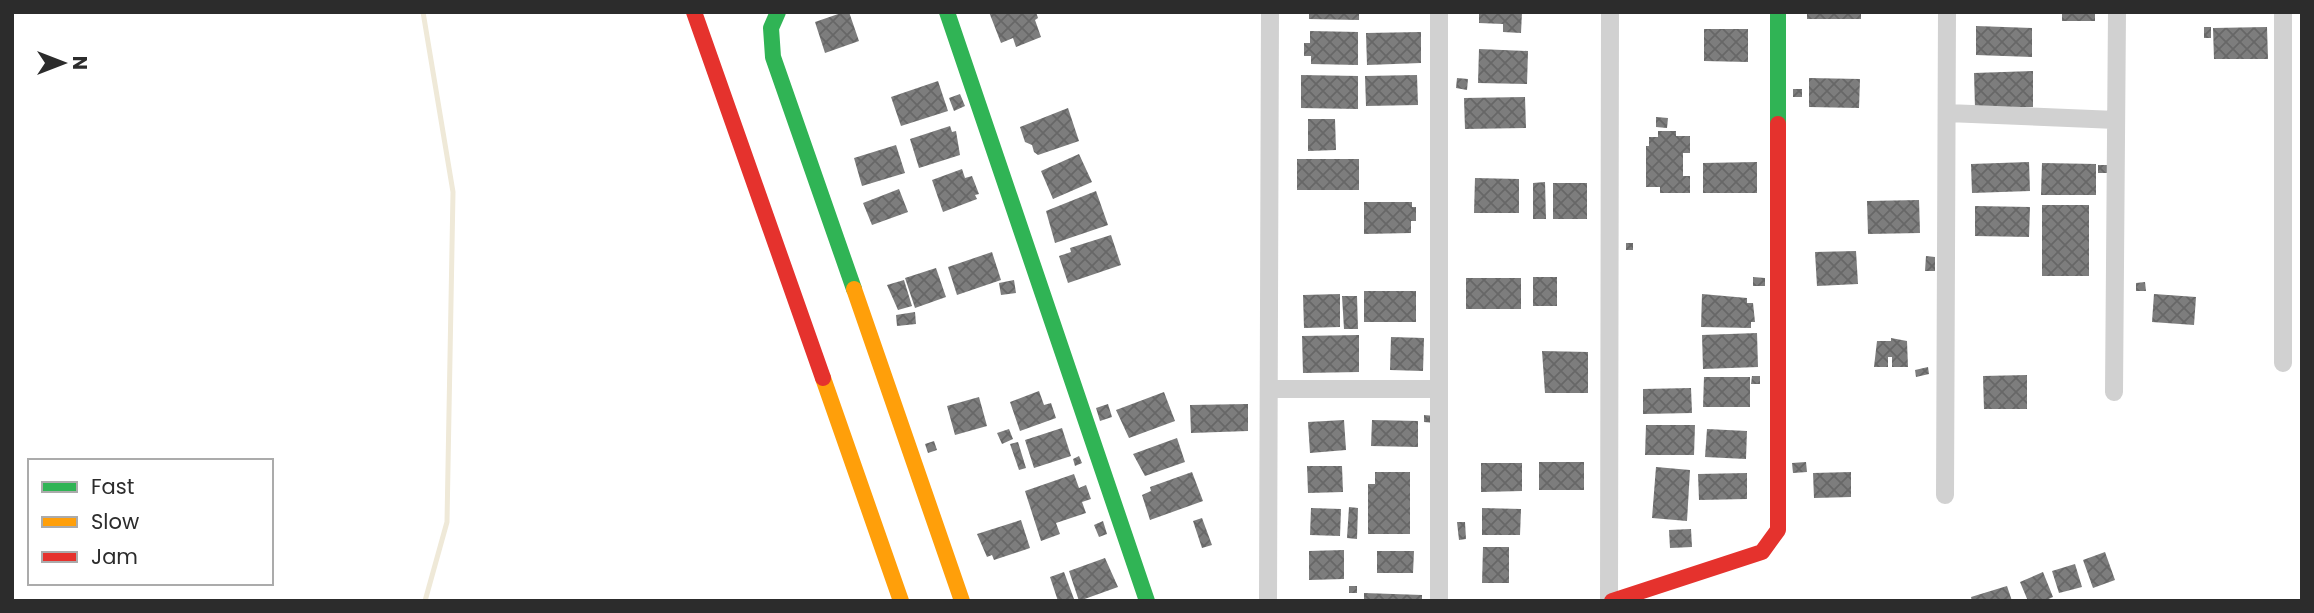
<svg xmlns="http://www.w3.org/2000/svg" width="2314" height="613" viewBox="0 0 2314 613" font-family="Poppins,sans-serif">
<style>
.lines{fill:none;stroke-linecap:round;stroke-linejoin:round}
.stream{stroke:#efe9d8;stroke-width:5}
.building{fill:url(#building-cross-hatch)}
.street{stroke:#d1d1d1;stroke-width:18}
.fast{stroke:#30b455;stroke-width:16}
.slow{stroke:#ff9f0a;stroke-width:16}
.jam{stroke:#e5322d;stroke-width:16}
</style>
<defs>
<pattern id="building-cross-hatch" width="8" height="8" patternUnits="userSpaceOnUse" patternTransform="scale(1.75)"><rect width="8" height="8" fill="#7d7d7d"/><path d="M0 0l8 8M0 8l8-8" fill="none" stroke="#676767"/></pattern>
</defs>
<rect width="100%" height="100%" fill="#fff"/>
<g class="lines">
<path class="stream" d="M423,12L453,192L447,522L425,601"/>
</g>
<path class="building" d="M844,12H849L859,41L825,53L815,22Z
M989,12H1036L1038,18L1035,20L1041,37L1016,47L1013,38L1001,43Z
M1309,12H1359V20L1309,19Z
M1479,12H1522L1521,33L1503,32V24L1479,23Z
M1807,12H1861V19H1807Z
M2062,12H2095V21H2062Z
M1976,26L2032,28V57L1976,55Z
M2204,27H2211V38H2204Z
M2267,27L2268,59H2214L2213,28Z
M1704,29H1748V62L1704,61Z
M1310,31L1358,32V65L1311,64V56H1304V43H1310Z
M1421,32V63L1367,65L1366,33Z
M1479,49L1528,51L1527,84L1478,83Z
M2033,71V107L1975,108L1974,73Z
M1301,75L1358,76V109L1301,108Z
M1417,75L1418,105L1366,106L1365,76Z
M1457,78L1468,79L1467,90L1456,88Z
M1809,78L1860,79L1859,108L1809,107Z
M938,81L948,111L901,126L891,97Z
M1793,89H1802V97H1793Z
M960,94L965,106L954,111L949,98Z
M1525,97L1526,128L1465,129L1464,98Z
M1068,108L1079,141L1038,155L1034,152L1032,145L1025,142L1020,127Z
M1656,117L1668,118L1667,128L1656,127Z
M1308,119H1335L1336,150L1308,151Z
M950,126L952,132L956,131L960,155L919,168L910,139Z
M1658,131H1676V136H1690V153H1683V176H1690V193H1660V187H1646V146H1649V137H1658Z
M896,145L905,173L862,186L854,158Z
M1079,154L1092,182L1053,199L1041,171Z
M1297,159H1359V190H1297Z
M1757,162V193H1703V163Z
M2029,162L2030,191L1972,193L1971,164Z
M2042,163L2096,164V195H2041Z
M2098,165H2108V173H2098Z
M962,169L965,178L972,176L979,194L975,195L977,199L943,212L932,180Z
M1475,178L1519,179V213H1474Z
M1545,182L1546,219H1533V183Z
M1553,183H1587V219H1553Z
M899,189L908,212L872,225L863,203Z
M1096,191L1108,225L1055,243L1046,211Z
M1919,200L1920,233L1868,234L1867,201Z
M1364,202H1412V207H1416V221H1411V233L1364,234Z
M2042,205H2089V276H2042Z
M1975,206L2030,207L2029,237L1975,236Z
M1111,235L1121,265L1068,283L1059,256L1071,252L1070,248Z
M1626,243H1633V250H1626Z
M1856,251L1858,284L1817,286L1815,252Z
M992,252L1001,280L957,295L948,267Z
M1926,256L1935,257V271H1925Z
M936,268L946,297L915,308L905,278Z
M1533,277H1557V306H1533Z
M1753,277L1765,278V286H1753Z
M1466,278H1521V309H1466Z
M904,280L912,306L898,310L887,285Z
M1014,280L1016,293L1001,295L999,283Z
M2145,282L2146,291H2136V283Z
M1364,291H1416V322H1364Z
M1340,294V327L1304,328L1303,295Z
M1702,294L1747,298V303H1753L1755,322H1751V328L1701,327Z
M2154,294L2196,297L2194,325L2152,322Z
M1342,296H1357L1358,329H1344Z
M915,312L916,324L897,326L896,315Z
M1757,333L1758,367L1703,369L1702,335Z
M1359,335V372L1303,373L1302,336Z
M1391,337L1424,338L1423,371L1390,370Z
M1891,338L1907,341L1908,367H1892V357H1888V367H1874L1877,341H1891Z
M1542,351L1588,352V393H1545Z
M1928,367L1929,374L1916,377L1915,370Z
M2027,375V409H1984L1983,376Z
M1752,376H1760V384H1751Z
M1704,377H1750V407H1703Z
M1691,388L1692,413L1643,414V389Z
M1039,391L1044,405L1051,403L1056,418L1020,431L1010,402Z
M1164,392L1175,421L1129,438L1116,410Z
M979,397L987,426L955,435L947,406Z
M1108,404L1112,417L1100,421L1096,408Z
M1248,404V431L1191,433L1190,405Z
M1424,415L1435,416V423L1424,422Z
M1344,420L1346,450L1310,453L1308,422Z
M1372,420L1418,421V447L1371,446Z
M1646,425H1695L1694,455H1645Z
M1062,428L1071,456L1034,468L1025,440Z
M1009,429L1013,439L1002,444L997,433Z
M1707,429L1747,431L1746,459L1705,457Z
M1177,438L1185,462L1145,476L1133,454Z
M934,441L937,450L928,453L925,444Z
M1018,442L1026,468L1019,470L1010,444Z
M1079,456L1082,463L1075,466L1073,459Z
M1539,462H1584V490H1539Z
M1806,462L1807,472L1793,473L1792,463Z
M1481,463H1522V491L1481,492Z
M1307,466H1342L1343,492L1308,493Z
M1656,467L1690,470L1687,521L1652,518Z
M1192,472L1203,501L1150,520L1142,495L1151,491L1150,487Z
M1375,472H1410V534H1368V484H1375Z
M1851,472V497L1814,498L1813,473Z
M1747,473V499L1699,500L1698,474Z
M1074,474L1079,488L1086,485L1091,499L1082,502L1086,513L1056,523L1060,534L1041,541L1025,491Z
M1349,507L1358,508L1357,539L1347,538Z
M1311,508L1341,509L1340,536L1310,535Z
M1482,508L1521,509L1520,535H1482Z
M1202,518L1212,545L1202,548L1193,521Z
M1021,520L1030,548L994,560L992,555L987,557L977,534Z
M1103,521L1107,534L1099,537L1094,525Z
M1457,522H1465L1466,539L1459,540Z
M1691,529L1692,547L1670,548L1669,530Z
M1483,547H1509V583H1482Z
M1344,550V579L1309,580V551Z
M1377,551H1414L1413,573H1377Z
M2105,552L2115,580L2093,588L2083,560Z
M1105,558L1118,587L1079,601L1069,571Z
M2075,564L2082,587L2059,593L2052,571Z
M1064,572L1074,599L1069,601H1058L1050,577Z
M2043,572L2053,597L2044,601H2028L2020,582Z
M1349,586H1357V593H1349Z
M2007,586L2012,601H1972L1971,597Z
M1364,593L1422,595V601H1364Z"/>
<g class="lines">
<path class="street" d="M2283,12V363
M1947,113L2116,120
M1269,389H1439
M2114,392L2117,12
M1945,495L1947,12
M1268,601L1270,12
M1439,601V12
M1609,601L1610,12"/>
<path class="fast" d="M778,12L771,28L773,57L854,289
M947,12L1147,601
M1778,12V124"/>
<path class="slow" d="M854,289L962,601
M823,378L901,601"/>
<path class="jam" d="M694,12L823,378
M1612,601L1762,552L1778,530V124"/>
</g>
<rect width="2314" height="613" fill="none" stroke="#2c2c2c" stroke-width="28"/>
<rect x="28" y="459" width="245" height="126" fill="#ffffff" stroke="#ababab" stroke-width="2"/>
<rect x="42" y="482" width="35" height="10" fill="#30b455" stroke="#ababab" stroke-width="2"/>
<text x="91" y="494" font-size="21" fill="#2c2c2c">Fast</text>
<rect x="42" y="517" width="35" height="10" fill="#ff9f0a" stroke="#ababab" stroke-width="2"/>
<text x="91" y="529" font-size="21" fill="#2c2c2c">Slow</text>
<rect x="42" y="552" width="35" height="10" fill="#e5322d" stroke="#ababab" stroke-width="2"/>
<text x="91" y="564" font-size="21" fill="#2c2c2c">Jam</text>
<g transform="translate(63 63) rotate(90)" stroke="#ffffff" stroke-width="5" paint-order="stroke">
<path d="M0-5L12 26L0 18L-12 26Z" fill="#2c2c2c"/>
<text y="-10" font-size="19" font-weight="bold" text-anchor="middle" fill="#2c2c2c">N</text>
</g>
</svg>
